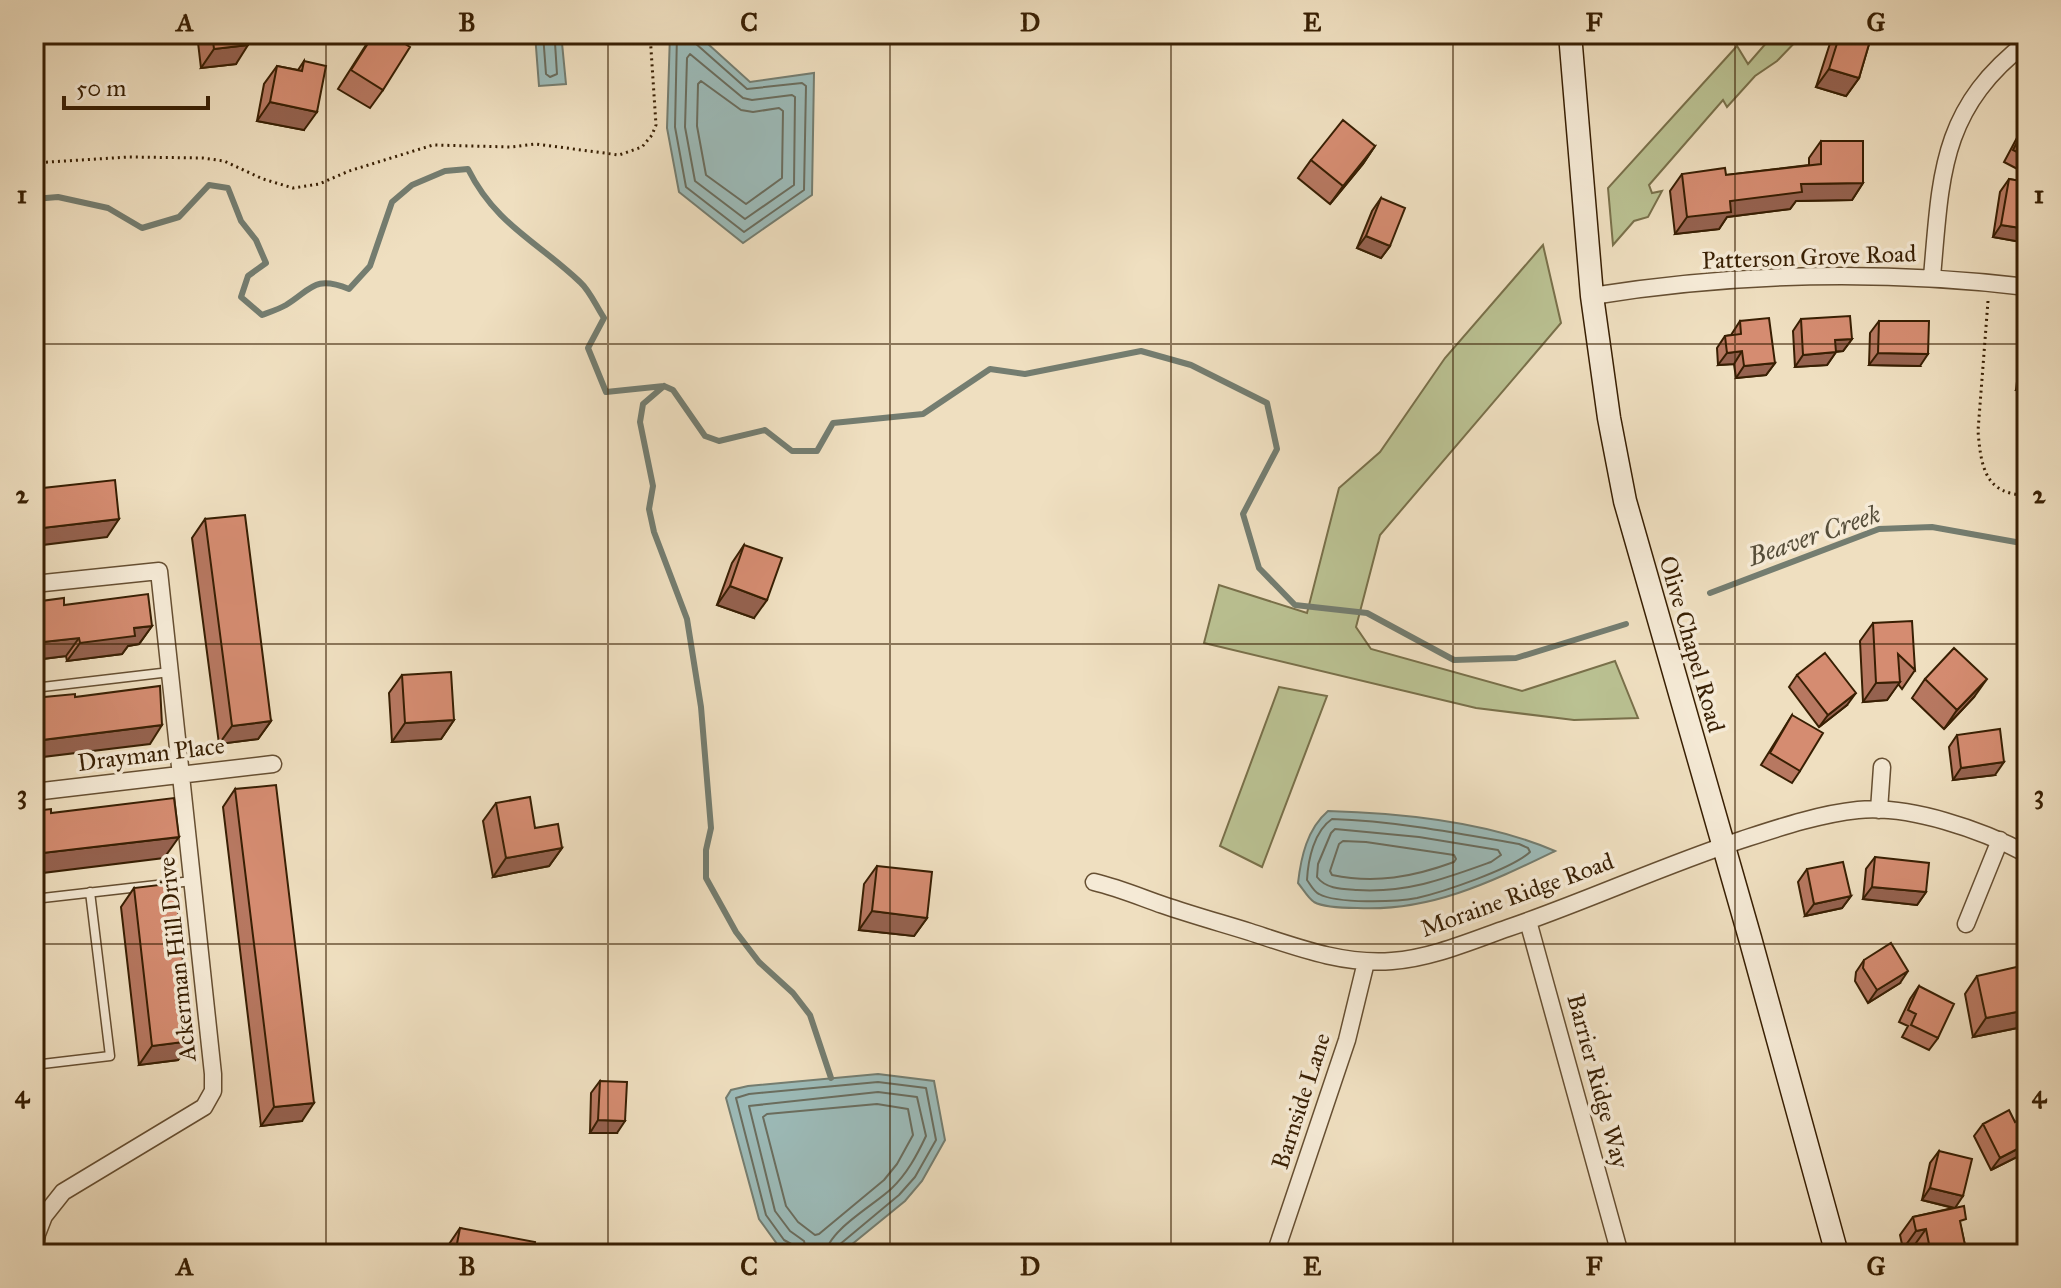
<svg xmlns="http://www.w3.org/2000/svg" width="2061" height="1288" viewBox="0 0 2061 1288" font-family="'IM FELL Great Primer',serif">
<style>
.green{fill:#bac192;stroke:#79704a;stroke-width:2}
.water{fill:#9cbbb9;stroke:#747d70;stroke-width:2}
.lines{fill:none;stroke-linecap:round;stroke-linejoin:round}
.shore{stroke:#6a6d5e;stroke-width:2}
.stream{stroke:#747d70;stroke-width:6}
.lane-casing{stroke:#664f32;stroke-width:11}
.street-casing{stroke:#664f32;stroke-width:19}
.secondary-casing{stroke:#381f03;stroke-width:25}
.path{stroke:#381f03;stroke-width:3;stroke-dasharray:2 4;stroke-linecap:butt}
.lane{stroke:#f5ead6;stroke-width:8}
.street{stroke:#f5ead6;stroke-width:16}
.secondary{stroke:#f5ead6;stroke-width:22}
.wall{fill:#b77861;stroke:#381f03;stroke-width:2}
.shaded-wall{fill:#95624f;stroke:#381f03;stroke-width:2}
.building{fill:#d58c71;stroke:#381f03;stroke-width:2}
.grid{fill:none;stroke:#381f03;stroke-width:2;stroke-opacity:0.55}
.labels{text-anchor:middle;dominant-baseline:central;stroke-width:7;stroke-linejoin:round;paint-order:stroke}
.street-label{font-size:24px;fill:#381f03;stroke:#f5ead6}
.water-label{font-size:26px;font-style:italic;fill:#564e3a;stroke:#f5ead6}
.neatline{fill:none;stroke:#381f03;stroke-width:3}
.grid-label{font-size:26px;text-anchor:middle;font-weight:bold;fill:#381f03}
</style>
<rect width="100%" height="100%" fill="#efdfc0"/>
<filter id="stains"><feTurbulence type="fractalNoise" baseFrequency=".0025" numOctaves="4"/><feColorMatrix values="0 0 0 0 .2 0 0 0 0 .09 0 0 0 0 .02 0 0 0 .5 -.17"/></filter>
<radialGradient id="worn" r=".72"><stop offset=".6" stop-color="#630" stop-opacity="0"/><stop offset="1" stop-color="#630" stop-opacity=".3"/></radialGradient>
<path class="green" d="M1774,34H1803L1777,61L1755,76L1727,107L1723,100L1649,185L1652,193L1662,191L1648,217L1634,221L1613,245L1608,188L1737,46L1748,64Z
M1543,245L1561,323L1380,535L1356,627L1371,649L1522,691L1615,661L1638,718L1574,720L1476,708L1204,643L1219,585L1307,613L1339,488L1380,452L1445,358Z
M1279,687L1327,696L1262,867L1220,846Z"/>
<path class="water" d="M535,34H577L562,43L566,84L539,86Z
M670,34H697L750,82L814,73L812,195L743,243L679,192L667,128Z
M1328,811C1401,813 1488,822 1555,851C1491,882 1430,912 1357,908C1345,908 1325,908 1314,902C1308,898 1303,889 1298,883C1301,857 1307,829 1328,811Z
M878,1074L934,1081L945,1140L922,1181L905,1201L840,1254H803L780,1248L759,1219L726,1098L731,1090L748,1086Z"/>
<g class="lines">
<path class="shore" d="M543,34L546,74L550,77L557,74L555,43L562,34
M677,34L675,127L686,187L744,232L804,190L806,86L802,83L747,89L695,43L693,34
M690,54L743,98L752,100L792,95L795,97L794,185L745,219L695,181L685,127L687,58Z
M701,81L741,110L753,112L779,108L783,111L782,178L746,204L706,175L697,126L698,84Z
M1332,819C1395,821 1457,833 1519,844L1528,848L1530,852C1512,869 1443,892 1417,898C1396,902 1337,904 1319,894C1314,892 1310,884 1307,880C1308,860 1314,831 1332,819Z
M1335,829L1419,837L1498,850L1501,855L1491,862C1444,879 1407,893 1357,890C1342,889 1326,889 1317,877L1318,864L1331,833Z
M1343,841L1366,842L1454,855L1456,859L1454,862C1413,877 1375,884 1332,875L1330,871L1339,844Z
M877,1104L908,1109L913,1135L897,1164L884,1180L819,1234L815,1235L798,1222L786,1206L763,1117L767,1114Z
M797,1254L795,1246L784,1240L766,1215L736,1098L749,1094L878,1082L926,1088L936,1140L915,1177L899,1195L839,1245L836,1254
M807,1254L804,1241L790,1231L775,1211L749,1106L878,1092L917,1097L926,1136C917,1155 907,1174 891,1189C874,1205 827,1231 826,1254"/>
<path class="stream" d="M34,199L58,197L108,208L142,228L179,217L209,185L228,188L241,221L256,240L266,263L248,276L241,297L262,315C270,312 279,309 286,305C312,289 314,275 349,289L370,266L392,202L412,185L445,171L468,169C496,225 537,241 580,282C590,291 596,306 604,318L588,348L606,392L664,386L673,390L705,436L719,441L765,430L792,451H817L833,423L923,414L990,369L1025,374L1141,351L1191,365L1267,403L1277,449L1243,514L1259,568L1295,605L1367,613L1454,660L1516,658L1626,624
M34,254V276
M664,386L643,404L640,422L653,486L649,509L654,532L687,619L701,707L711,828L706,850V878L736,932L759,962L793,993L810,1015L831,1078
M1710,593L1879,529L1932,527L2027,544"/>
<g class="lane-casing">
<path id="lane" d="M34,688L170,672
M34,899L192,881
M34,1065L110,1056L90,892"/>
</g>
<g class="street-casing">
<path id="street" d="M1932,277C1941,175 1940,109 2027,42
M1592,296C1736,273 1883,270 2027,287
M34,584L159,571L213,1074V1091L204,1107L63,1192L44,1216L37,1234L34,1253
M34,792L273,764
M1879,810L1882,767
M1094,882C1119,888 1140,897 1163,905C1192,915 1221,923 1250,932C1296,947 1343,965 1392,961C1432,958 1471,941 1508,928C1587,901 1662,866 1741,840C1778,828 1819,814 1858,810C1910,805 1982,830 2027,854
M1528,921L1620,1254
M1966,924L2000,840
M1275,1254L1347,1040L1366,962"/>
</g>
<g class="secondary-casing">
<path id="secondary" d="M1570,34L1592,296L1609,418L1625,501L1750,938L1837,1254"/>
</g>
<path class="path" d="M34,163L129,157L203,158L224,161L263,179L293,188L319,184L349,171L433,145L511,147L536,144L619,155L642,147L652,135L656,125L650,34
M1988,301L1978,431C1981,467 1985,495 2027,495"/>
<use href="#lane" class="lane"/>
<use href="#street" class="street"/>
<use href="#secondary" class="secondary"/>
</g>
<path class="wall" d="M197,34H247L236,64L201,68Z
M373,34L383,90L370,108L338,89Z
M1833,34H1872L1859,78L1846,96L1816,87Z
M304,61V130L257,121L264,84L277,66L298,70Z
M2027,119V174L2004,162Z
M1821,141L1863,183L1852,200L1796,201L1790,209L1727,217L1719,229L1675,234L1670,191L1682,174L1726,175L1809,165V158Z
M1375,146L1363,164L1330,204L1298,178L1311,160Z
M2009,179L2027,182V243L1993,237L2000,192Z
M1381,198L1390,246L1381,258L1357,248L1372,211Z
M1801,319L1852,339L1843,351L1836,352L1827,365L1795,367L1793,331Z
M1740,321L1775,363L1766,375L1736,378L1734,364L1718,365L1717,348L1725,336L1731,335Z
M1879,321L1920,366L1869,365L1870,333Z
M2027,339V391L2016,390L2021,347Z
M205,519L271,721L258,739L219,744L192,538Z
M744,545L754,618L717,605L732,563Z
M34,602L64,605L152,626L139,644L128,646L122,654L67,661L66,656L34,660Z
M1873,623L1915,670L1902,689L1898,684L1887,700L1863,702L1860,641Z
M402,675L454,720L441,739L392,742L389,693Z
M1797,675L1847,705L1819,727L1789,687Z
M1925,679L1974,697L1944,729L1912,698Z
M1792,715L1800,771L1792,783L1761,765Z
M1957,735L1995,775L1953,780L1949,747Z
M235,789L302,1121L261,1126L223,807Z
M496,803L535,828L562,848L549,866L493,877L483,821Z
M1875,857L1926,892L1917,905L1863,899L1866,869Z
M877,866L927,918L914,936L859,930L864,884Z
M1807,869L1851,896L1842,908L1805,916L1798,882Z
M134,888L191,1041L178,1060L139,1065L121,907Z
M2027,948V963L2021,957Z
M1864,960L1900,983L1868,1003L1855,981L1856,972Z
M1977,976L2027,995V1014L2017,1028L1973,1037L1965,994Z
M1919,986L1938,1038L1929,1050L1902,1037L1908,1026L1899,1022L1910,999Z
M600,1081L617,1133H590L591,1093Z
M2015,1122L2027,1127V1151L2025,1153L1991,1170L1974,1136L1983,1124Z
M1939,1151L1961,1227L1966,1250L1963,1254H1914L1913,1247L1903,1249L1900,1235L1913,1217L1953,1208L1922,1200L1930,1163Z
M460,1228L533,1254H446L447,1247Z"/>
<path class="shaded-wall" d="M248,45L236,64L201,68L214,49Z
M1829,69L1859,78L1846,96L1816,87Z
M270,102L317,112L304,130L257,121Z
M1375,146L1363,164L1330,204L1343,186Z
M1863,183L1852,200L1796,201L1790,209L1727,217L1719,229L1675,234L1687,217L1730,201L1801,184Z
M2001,225L2027,229V243L1993,237Z
M1366,236L1390,246L1381,258L1357,248Z
M1852,339L1843,351L1827,352L1835,340Z
M1742,351L1734,364L1718,365L1727,353Z
M1836,352L1827,365L1795,367L1803,355Z
M1878,353L1928,354L1920,366L1869,365Z
M1775,363L1766,375L1736,378L1744,366Z
M2027,373V391L2016,390Z
M119,519L107,537L34,546V529Z
M730,586L767,600L754,618L717,605Z
M152,626L139,644L128,646L122,654L67,661L80,643L134,628Z
M79,638L66,656L34,660V643Z
M1987,679L1974,697L1944,729L1957,710Z
M1900,682L1887,700L1863,702L1876,683Z
M1856,693L1847,705L1819,727L1828,715Z
M454,720L441,739L392,742L405,723Z
M271,721L258,739L219,744L232,726Z
M162,725L150,744L34,758V741Z
M2004,762L1995,775L1953,780L1961,768Z
M179,837L164,858L34,874V854Z
M562,848L549,866L493,877L506,858Z
M1872,887L1926,892L1917,905L1863,899Z
M1851,896L1842,908L1805,916L1814,904Z
M872,911L927,918L914,936L859,930Z
M1908,971L1900,983L1868,1003L1877,990Z
M2027,1010V1014L2017,1028L1973,1037L1986,1018Z
M191,1041L178,1060L139,1065L152,1046Z
M314,1103L302,1121L261,1126L274,1107Z
M598,1120L625,1121L617,1133H590Z
M2027,1144V1151L2025,1153L1991,1170L2000,1158Z
M1930,1188L1963,1196L1955,1208L1922,1200Z
M1926,1229L1913,1247L1903,1249L1916,1231Z"/>
<path class="building" d="M212,34H247L248,45L214,49Z
M374,34H389L410,47L383,90L351,70Z
M1840,34H1872L1859,78L1829,69Z
M304,61L326,66L317,112L270,102L277,66L302,71Z
M1343,120L1375,146L1343,186L1311,160Z
M2027,123V157L2013,150Z
M1821,141H1863V183L1801,184L1802,192L1730,201L1731,212L1687,217L1682,174L1725,168L1726,175L1821,164Z
M2009,179L2027,182V229L2001,225Z
M1381,198L1405,208L1390,246L1366,236Z
M1850,316L1852,339L1835,340L1836,352L1803,355L1801,319Z
M1769,318L1775,363L1744,366L1742,351L1727,353L1725,336L1741,334L1740,321Z
M1879,321H1929L1928,354L1878,353Z
M115,480L119,519L34,529V489Z
M245,515L271,721L232,726L205,519Z
M744,545L782,558L767,600L730,586Z
M148,594L152,626L134,628L135,636L80,643L79,638L34,643V602L64,598V605Z
M1912,621L1915,670L1898,654L1900,682L1876,683L1873,623Z
M1954,648L1987,679L1957,710L1925,679Z
M1825,653L1856,693L1828,715L1797,675Z
M451,672L454,720L405,723L402,675Z
M160,686L162,725L34,741V698L75,694V697Z
M1792,715L1823,733L1800,771L1770,753Z
M2000,729L2004,762L1961,768L1957,735Z
M276,785L314,1103L274,1107L235,789Z
M530,797L535,828L558,824L562,848L506,858L496,803Z
M174,798L179,837L34,854V811L51,809V813Z
M1875,857L1929,863L1926,892L1872,887Z
M1843,862L1851,896L1814,904L1807,869Z
M877,866L932,872L927,918L872,911Z
M175,883L191,1041L152,1046L134,888Z
M1891,943L1908,971L1877,990L1863,968L1864,960Z
M2021,966L2027,995V1010L1986,1018L1977,976Z
M1919,986L1954,1004L1938,1038L1911,1025L1916,1014L1908,1010Z
M600,1081L627,1082L625,1121L598,1120Z
M2009,1110L2015,1122L2022,1118L2027,1127V1144L2000,1158L1983,1124Z
M1939,1151L1972,1159L1963,1196L1930,1188Z
M1964,1206L1966,1219L1960,1221L1966,1250L1948,1254H1931L1926,1229L1916,1231L1913,1217Z
M460,1228L535,1242L533,1254H455Z"/>
<path class="grid" d="M326,34V1254M608,34V1254M890,34V1254M1171,34V1254M1453,34V1254M1735,34V1254M34,344H2027M34,644H2027M34,944H2027"/>
<g class="labels">
<g class="street-label">
<text transform="translate(1809 257) rotate(-2)">Patterson Grove Road</text>
<text transform="translate(1692 644) rotate(74)">Olive Chapel Road</text>
<text transform="translate(151 754) rotate(-7)">Drayman Place</text>
<text transform="translate(1517 895) rotate(-20)">Moraine Ridge Road</text>
<text transform="translate(177 959) rotate(-96)">Ackerman Hill Drive</text>
<text transform="translate(1598 1081) rotate(75)">Barrier Ridge Way</text>
<text transform="translate(1301 1101) rotate(-72)">Barnside Lane</text>
</g>
<g class="water-label">
<text transform="translate(1814 535) rotate(-19)">Beaver Creek</text>
</g>
</g>
<rect width="2061" height="1288" fill="none" stroke="#efdfc0" stroke-width="88"/>
<path d="M64 96v12h144v-12" fill="none" stroke="#381f03" stroke-width="4"/>
<text x="76" y="96" font-size="24" fill="#381f03" stroke="#f5ead6" stroke-width="6" paint-order="stroke">50 m</text>
<rect x="44" y="44" width="1973" height="1200" class="neatline"/>
<g class="grid-label">
<text x="185" y="31">A</text>
<text x="467" y="31">B</text>
<text x="749" y="31">C</text>
<text x="1030" y="31">D</text>
<text x="1312" y="31">E</text>
<text x="1594" y="31">F</text>
<text x="1876" y="31">G</text>
<text x="22" y="203">1</text>
<text x="2039" y="203">1</text>
<text x="22" y="503">2</text>
<text x="2039" y="503">2</text>
<text x="22" y="803">3</text>
<text x="2039" y="803">3</text>
<text x="22" y="1103">4</text>
<text x="2039" y="1103">4</text>
<text x="185" y="1275">A</text>
<text x="467" y="1275">B</text>
<text x="749" y="1275">C</text>
<text x="1030" y="1275">D</text>
<text x="1312" y="1275">E</text>
<text x="1594" y="1275">F</text>
<text x="1876" y="1275">G</text>
</g>
<rect width="100%" height="100%" filter="url(#stains)"/>
<rect width="100%" height="100%" fill="url(#worn)"/>
</svg>
